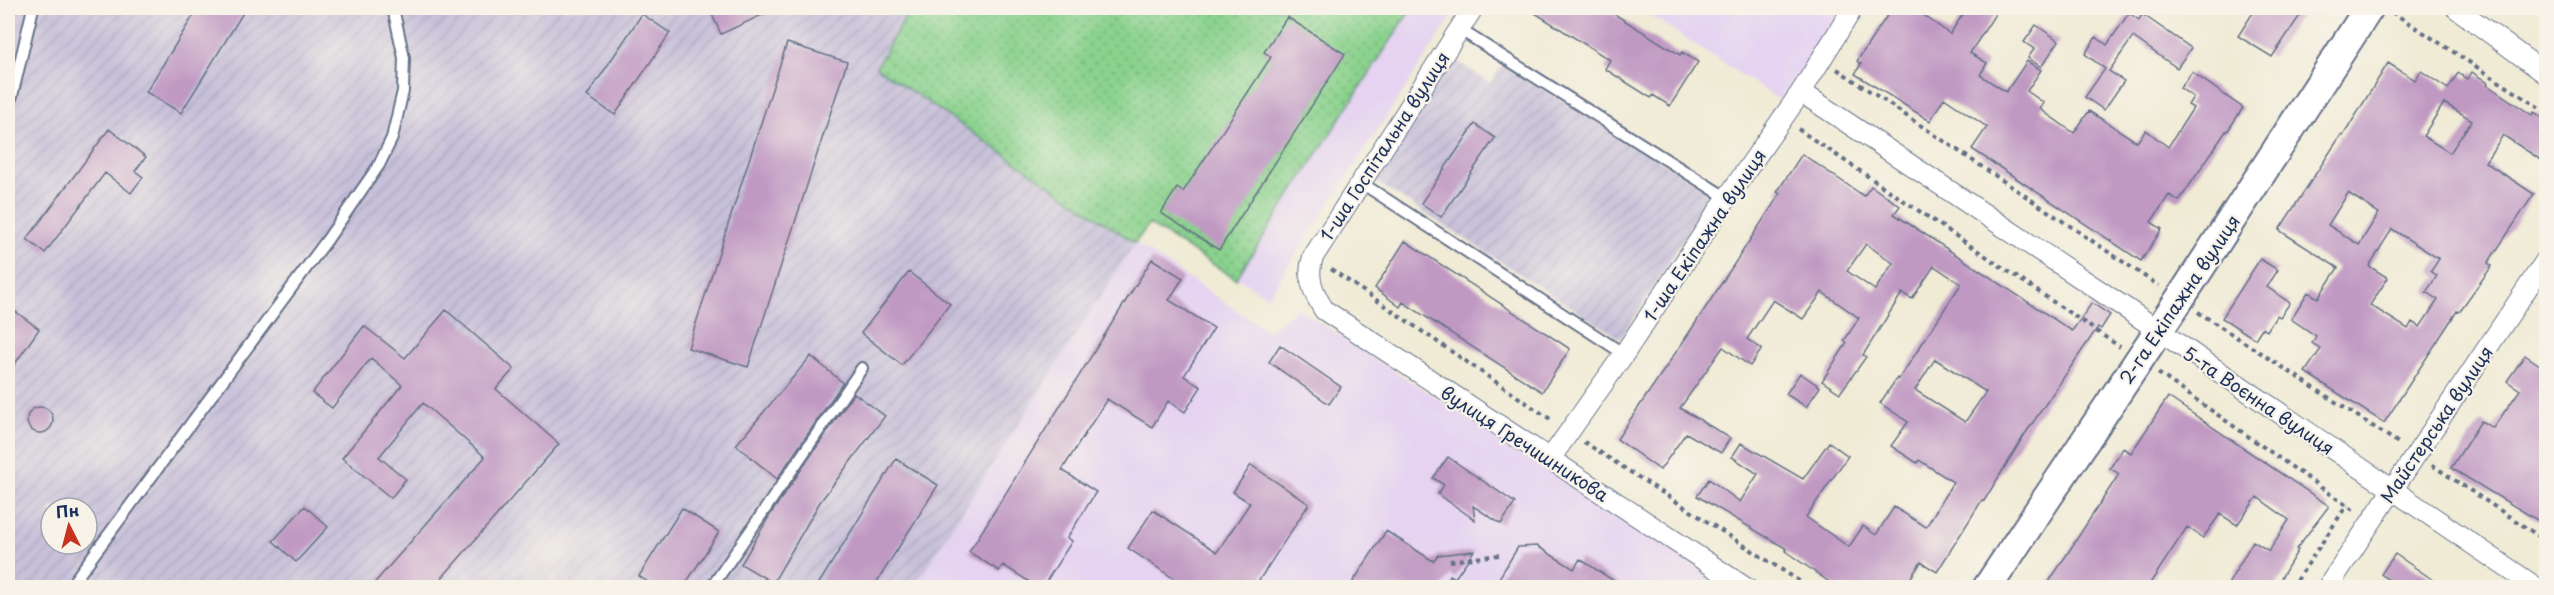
<svg xmlns="http://www.w3.org/2000/svg" width="2554" height="595" viewBox="0 0 2554 595" font-family="'Playpen Sans',sans-serif">
<style>
.built{fill:#e5d3f1}
.industrial{fill:url(#industrial-furrows);fill-rule:evenodd}
.grass{fill:url(#grass-dots);stroke:#528076;stroke-width:1.5}
.building{fill:#c099c3;fill-rule:evenodd}
.lines{fill:none;stroke-linecap:round;stroke-linejoin:round}
.lane-casing{stroke:#667188;stroke-width:14}
.street-casing{stroke:#667188;stroke-width:22}
.secondary-casing{stroke:#667188;stroke-width:32}
.path{stroke:#667188;stroke-width:4;stroke-dasharray:4.5 4.5;stroke-linecap:butt}
.lane{stroke:#fff;stroke-width:10}
.street{stroke:#fff;stroke-width:20}
.secondary{stroke:#fff;stroke-width:28}
.labels{text-anchor:middle;dominant-baseline:central;stroke-width:4.5;stroke-linejoin:round;paint-order:stroke}
.street-label{font-size:18px;fill:#1b2f5e;stroke:#f7f3e8}
</style>
<defs>
<pattern id="industrial-furrows" width="10" height="10" patternUnits="userSpaceOnUse" patternTransform="scale(1.5)"><rect width="10" height="10" fill="#c7c0d9"/><path d="M-1 1l2-2M0 10L10 0M9 11l2-2" fill="none" stroke="#aaa5bd"/></pattern>
<pattern id="grass-dots" width="8" height="8" patternUnits="userSpaceOnUse" patternTransform="scale(1.5)"><rect width="8" height="8" fill="#8ad28d"/><path d="M2 2h.1M6 6h.1" fill="none" stroke="#70ab76" stroke-width="1.8" stroke-linecap="round"/></pattern>
</defs>
<rect width="100%" height="100%" fill="#f7f3e8"/>
<filter id="ink" filterUnits="userSpaceOnUse"><feTurbulence type="fractalNoise" baseFrequency=".0167" numOctaves="2"/><feDisplacementMap in="SourceGraphic" scale="12" xChannelSelector="R" yChannelSelector="G"/><feConvolveMatrix kernelMatrix="1 2 1 2 8 2 1 2 1" color-interpolation-filters="sRGB"/></filter>
<filter id="wash" filterUnits="userSpaceOnUse"><feTurbulence type="fractalNoise" baseFrequency=".008" numOctaves="4" result="noise"/><feDisplacementMap in="SourceGraphic" scale="24" xChannelSelector="R" yChannelSelector="G"/><feGaussianBlur stdDeviation="1.35" result="paint"/><feColorMatrix in="noise" values="0 0 0 0 0 0 0 0 0 0 0 0 0 0 0 0 0 1.4 0 .05"/><feComposite in="paint" operator="in"/></filter>
<g filter="url(#wash)">
<rect width="100%" height="100%" fill="#f0ebd5"/>
<path class="built" d="M911,8H1458L1268,297L1149,224L1135,243L1268,331L1297,308L1730,587H914L1135,243L876,67Z
M1639,8H1842L1819,46L1781,101Z"/>
<path class="industrial" d="M8,8H911L876,67L1135,243L914,587H8ZM51,508H87V544H51Z
M1457,61L1490,83L1503,63L1712,193L1621,339L1375,181L1450,62Z"/>
<path class="grass" d="M911,8H1412L1236,279L1149,224L1135,243L876,67Z"/>
<g id="blocks">
<path class="building" d="M198,8H246L181,113L146,92Z
M709,8H777L721,34Z
M1527,8H1595L1606,14L1608,10L1680,55L1682,52L1698,62L1670,106L1653,95L1651,98L1605,69L1610,60Z
M1892,8H1926L1922,14L1950,34L1967,8H1999L1970,53L1987,63L1980,75L2006,92L2027,61L2041,70L2027,91L2044,103L2040,109L2074,133L2089,111L2137,142L2146,130L2168,147L2193,108L2188,105L2193,97L2180,88L2192,72L2243,108L2227,132L2226,131L2179,201L2169,195L2151,222L2162,229L2141,261L1972,149L1987,127L1944,98L1930,121L1855,74L1861,64L1857,61Z
M2256,8H2305L2272,57L2238,36Z
M2129,13L2139,20L2142,14L2191,48L2177,68L2133,37L2109,71L2124,81L2104,110L2085,97L2105,69L2085,54L2096,37L2107,45Z
M642,14L670,33L615,115L587,96Z
M1287,17L1345,54L1219,250L1161,213L1177,188L1183,192L1271,57L1264,52Z
M2036,25L2059,41L2041,67L2028,58L2034,49L2024,42Z
M787,43L847,62L748,367L688,348Z
M2388,63L2415,80L2421,71L2448,89L2458,73L2467,79L2472,72L2488,83L2487,85L2532,115L2534,112L2547,120V164L2503,135L2485,162L2534,194L2488,263L2492,266L2459,312L2457,311L2384,423L2305,372L2321,349L2312,343L2316,336L2291,319L2308,292L2318,298L2338,268L2279,230L2341,135L2343,136ZM2444,103L2472,120L2450,153L2423,136ZM2348,193L2379,213L2359,245L2328,225ZM2392,229L2439,259L2431,271L2437,276L2426,292L2438,300L2420,327L2412,322L2408,329L2370,305L2388,278L2369,266Z
M1475,124L1495,138L1441,217L1421,203Z
M109,129L146,157L135,171L143,177L131,193L105,173L45,253L27,239Z
M1802,154L1864,196L1871,186L1900,206L1894,214L2072,331L2092,303L2110,315L2101,329L2098,327L2023,437L1984,501L1982,500L1937,572L1921,562L1904,588H1838L1785,551L1787,549L1697,496L1709,479L1740,502L1758,474L1732,457L1741,443L1803,479L1829,442L1848,456L1806,517L1849,547L1863,526L1876,535L1894,507L1926,527L1953,482L1919,460L1917,463L1891,446L1908,422L1880,403L1897,378L1899,379L1961,284L1934,266L1912,299L1902,293L1863,355L1866,357L1840,393L1822,381L1847,343L1844,341L1859,318L1822,292L1803,319L1773,300L1747,339L1762,349L1750,366L1723,347L1680,408L1730,438L1721,453L1686,433L1660,470L1617,439L1689,333L1780,194L1777,192ZM1866,244L1893,263L1875,290L1847,271ZM1935,359L1986,392L1965,422L1915,390Z
M1405,241L1570,349L1542,392L1403,302L1400,307L1375,288Z
M1152,259L1183,278L1169,300L1214,328L1184,376L1201,387L1185,412L1168,401L1152,427L1107,399L1062,470L1096,492L1067,538L1072,541L1042,588H1039L1003,565L999,571L969,552Z
M2260,259L2278,270L2267,287L2290,303L2280,317L2277,315L2267,331L2262,328L2255,339L2222,318Z
M909,272L950,304L902,365L861,333Z
M8,306L39,329L8,374Z
M446,310L514,369L496,389L559,444L433,588H370L485,457L423,403L379,457L406,479L391,498L342,458L402,385L371,358L332,408L312,393L364,326L405,358Z
M1280,345L1341,387L1329,404L1269,362Z
M2525,355L2547,370V526L2451,468L2481,421L2493,428L2520,390L2507,381Z
M811,356L842,382V384L777,479L736,445Z
M1800,373L1820,387L1806,407L1786,394Z
M854,393L885,416L820,502L773,583L741,564L770,515Z
M2168,397L2329,506L2296,549L2298,550L2275,588H2226L2253,541L2269,551L2289,520L2257,497L2237,525L2220,514L2203,538L2187,527L2147,588H2045L2119,474L2110,468L2123,448L2131,453Z
M27 420a13 13 0 1 1 26 0a13 13 0 1 1-26 0Z
M1448,457L1515,503L1501,524L1473,506L1475,520L1438,494L1444,485L1433,478Z
M896,459L938,485L873,588H816Z
M1251,465L1309,504L1254,588H1188L1128,548L1153,510L1217,552L1250,503L1233,492Z
M305,506L328,527L296,562L273,541Z
M682,508L719,532L683,588H657L639,576Z
M1386,531L1433,561L1438,555L1474,551L1455,578L1450,575L1442,588H1349Z
M1537,546L1574,569L1580,559L1625,588H1493L1518,547Z
M2395,554L2445,588H2400L2381,574Z"/>
</g>
</g>
<g filter="url(#ink)">
<use href="#blocks" fill-opacity="0" stroke="#667188" stroke-width="1.5"/>
<g class="lines">
<g class="lane-casing">
<path id="lane" d="M1459,29L1727,198
M8,104L12,96L33,8
M1360,182L1624,354
M69,588L327,240L379,165L392,138L403,91L404,58L393,8
M711,588L862,368"/>
</g>
<g class="street-casing">
<path id="street" d="M1473,8L1313,257C1306,277 1313,292 1324,310L1746,588
M2456,8L2546,74
M1801,92L2124,307L2537,588
M1550,459L1624,354L1727,198L1801,92L1853,8
M2327,588L2546,260"/>
</g>
<g class="secondary-casing">
<path id="secondary" d="M1987,588L2187,288L2369,8"/>
</g>
<path class="path" d="M2392,12L2546,112
M1837,69L2159,286
M1798,129L2120,347
M1331,269L1553,421
M2198,312L2400,444
M2158,373L2356,512
M1584,442L1810,588
M2432,465L2546,541
M1450,561L1499,555
M2292,588L2347,505"/>
<use href="#lane" class="lane"/>
<use href="#street" class="street"/>
<use href="#secondary" class="secondary"/>
</g>
</g>
<g class="labels">
<g class="street-label">
<text transform="translate(1384 146) rotate(-57)">1-ша Госпітальна вулиця</text>
<text transform="translate(1704 235) rotate(-56)">1-ша Екіпажна вулиця</text>
<text transform="translate(2179 299) rotate(-56)">2-га Екіпажна вулиця</text>
<text transform="translate(2259 400) rotate(34)">5-та Воєнна вулиця</text>
<text transform="translate(2436 424) rotate(-56)">Майстерська вулиця</text>
<text transform="translate(1525 443) rotate(33)">вулиця Гречишникова</text>
</g>
</g>
<rect width="2554" height="595" fill="none" stroke="#f7f3e8" stroke-width="30"/>
<g transform="translate(69 526) rotate(354)"><circle r="28" fill="#f7f3e8" stroke="#9fa5b1" stroke-width="1.5"/>
<path d="M0-4.5L10 22L0 15L-10 22Z" fill="#c8321e"/>
<text y="-9" font-size="16" font-weight="bold" text-anchor="middle" fill="#1b2f5e">Пн</text>
</g>
</svg>
